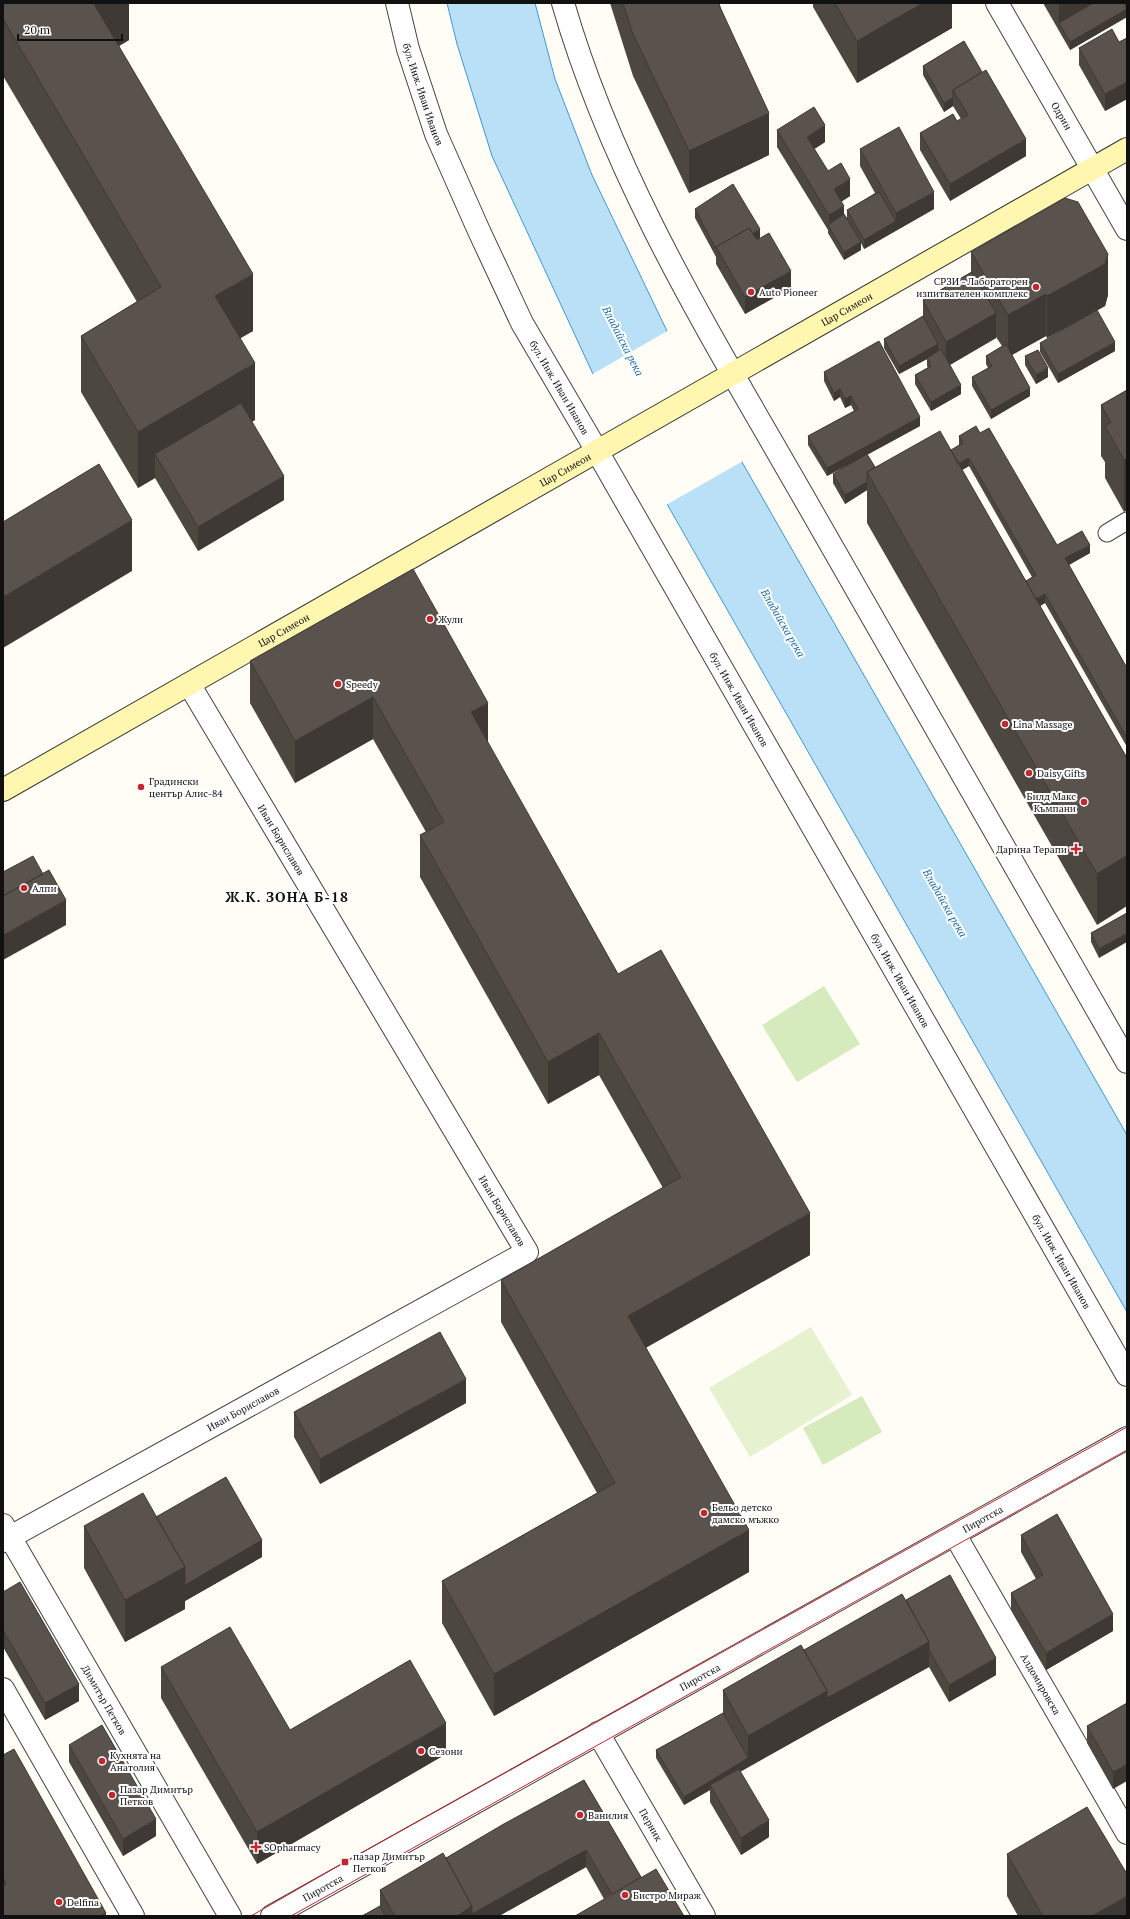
<svg xmlns="http://www.w3.org/2000/svg" width="1130" height="1919" viewBox="0 0 1130 1919" font-family="'PT Serif',serif">
<style>
.green{fill:#d5ebbd}
.pitch{fill:#e6f2cf}
.water{fill:#b9e0f7;stroke:#3f96cf}
.pier{fill:#fffdf5}
.lines{fill:none;stroke-linecap:round;stroke-linejoin:round}
.lane-casing{stroke:#444;stroke-width:19}
.street-casing{stroke:#444;stroke-width:24}
.secondary-casing{stroke:#333;stroke-width:24}
.lane{stroke:#fff;stroke-width:17}
.street{stroke:#fff;stroke-width:22}
.secondary{stroke:#fff6b0;stroke-width:22}
.tram{stroke:#c4262e;stroke-width:1}
.wall{fill:#4d4742;fill-rule:evenodd}
.shaded-wall{fill:#3f3936}
.building{fill:#5a524d;stroke:#3f3936}
.poi-dot{fill:#c4262e;stroke:#fff;stroke-width:1.5}
.labels{text-anchor:middle;dominant-baseline:central;stroke-width:4;stroke-linejoin:round;paint-order:stroke}
.street-label{font-size:10px;fill:#111;stroke:#fff}
.poi-label{font-size:10px;fill:#111;stroke:#fff;text-anchor:start}
.water-label{font-size:11px;font-style:italic;fill:#1768a6;stroke:#fff}
.district-label{font-size:14px;font-weight:bold;letter-spacing:1px;fill:#111;stroke:#fff}
</style>
<rect width="100%" height="100%" fill="#fffdf5"/>
<path class="green" d="M824,986L860,1044L797,1082L762,1025Z
M862,1396L882,1432L823,1465L803,1428Z"/>
<path class="pitch" d="M811,1327L852,1395L750,1457L709,1388Z"/>
<path class="water" d="M447,3H535L555,79L592,175L667,331L1127,1135V1312L593,374L492,156L457,44Z"/>
<path class="pier" d="M669,330L743,461L666,505L591,375Z"/>
<g class="lines">
<g class="lane-casing">
<path id="lane" d="M1107,533L1127,521"/>
</g>
<g class="street-casing">
<g id="street">
<path id="s1" d="M397,3L408,49L436,134L479,231L522,323L597,451L1127,1375"/>
<path d="M563,3C614,180 712,337 803,496C911,684 1019,873 1127,1062"/>
<path id="s2" d="M997,3L1127,229"/>
<path id="s3" d="M3,1525L230,1916"/>
<path id="s4" d="M955,1535L1127,1833"/>
<path id="s5" d="M3,1541L527,1252L189,684"/>
<path d="M3,1689L133,1916"/>
<path id="s6" d="M598,1733L704,1916"/>
<path id="s7" d="M272,1916L1127,1438"/>
</g>
</g>
<g class="secondary-casing">
<g id="secondary">
<path id="s8" d="M3,790L1127,149"/>
</g>
</g>
<use href="#lane" class="lane"/>
<use href="#street" class="street"/>
<use href="#secondary" class="secondary"/>
<path class="tram" d="M251,1916L345,1862L1127,1427
M291,1916L1127,1450"/>
</g>
<path class="wall" d="M3,3H129V40L119,46L253,331L240,338L255,420L252,421L284,500L198,551L155,478L138,488L81,392V336L137,302L3,76Z
M610,3H719L769,155L689,193L633,76Z
M813,3H952V28L857,83L813,7Z
M1043,3H1127V17L1070,50Z
M1127,38V99L1105,111L1079,65V48L1119,42Z
M964,41L1026,156L950,201L920,150V133L957,121L961,119L953,106L944,112L923,75V66Z
M777,130L825,142L814,149L828,171L850,196L841,202L844,214L847,218V210L875,193L860,166V149L934,209L864,249L861,243V250L844,260L828,233V230L777,147Z
M695,209L760,238L756,240L791,288L745,314L716,264V257L695,218Z
M971,252L1108,295L1105,306L1047,338L1046,336L1012,355L1030,396L991,419L972,386V377L988,368L986,364V356L1002,346L996,337V338L950,365L961,394L931,411L915,384V375L928,368L927,366V359L899,374L884,348V339L923,316V300L971,272Z
M1040,343L1115,351L1058,383L1040,352Z
M1025,356L1048,377L1036,384L1025,365Z
M824,372L920,426L867,455L875,467L951,450L959,445V436L980,433L1057,545L1090,553L1069,565L1127,668V747L1045,603L1040,606L1127,758L1097,925L867,523V490L845,504L833,483V474L852,463L827,476L808,445V436L854,411L851,405L845,408L840,397L834,401L824,381ZM969,466L1032,577L1026,581L962,470Z
M1127,390L1124,512L1105,478V462L1101,456V405Z
M413,569L488,744L618,974L810,1255L646,1347L749,1572L494,1716L442,1623V1581L597,1493L501,1322V1280L663,1188L599,1075L548,1104L420,877V835L426,832L373,739L295,783L250,703V661Z
M1127,913L1099,958L1091,942V933Z
M466,1403L320,1484L294,1437V1412Z
M156,1517L262,1557L185,1601V1609L125,1642L84,1568V1526Z
M1021,1535L1113,1631L1046,1670L1011,1610V1593L1036,1579L1021,1552Z
M3,1592L79,1701L45,1720L3,1647Z
M906,1600L996,1675L949,1702L929,1667L827,1723L740,1772L769,1837L741,1855L710,1802V1790L684,1805L656,1758V1750L723,1713V1690Z
M161,1667L290,1730L446,1754L257,1864L161,1698Z
M1127,1703L1113,1789L1087,1743V1726Z
M69,1745L156,1836L123,1856L69,1762Z
M3,1755L106,1916H3Z
M584,1780L641,1877L604,1899L586,1867L499,1916H362L380,1906V1890L446,1858Z
M1007,1854L1127,1916H1018L1007,1896Z"/>
<path class="shaded-wall" d="M96,3H129V40L94,61V4Z
M923,3H952V28L857,83V41Z
M1059,3H1108L1059,23Z
M1127,9V17L1070,50V42Z
M1127,82V99L1105,111V94Z
M953,98V106L944,112V103Z
M769,113V155L689,193V151Z
M825,125V142L807,154V137Z
M1026,139V156L950,201V184Z
M850,179V196L834,206V189Z
M934,192V209L864,249V240L896,221V213Z
M844,206V223L829,227V215Z
M760,229V238L722,258L718,251Z
M861,242V250L844,260V252Z
M1108,254V295L1105,306L1047,338V296Z
M791,271V288L745,314V297Z
M253,274V331L215,353V296Z
M1046,294V336L1008,357V315Z
M996,313V338L946,367V342Z
M1115,342V351L1058,383V374Z
M938,344V353L927,358V359L899,374V366Z
M255,363V420L165,472L155,454V478L138,488V432Z
M1048,368V377L1036,384V375Z
M961,385V394L931,411V402Z
M1030,388V396L991,419V410Z
M840,389V397L834,401V393Z
M851,396V405L845,408V399Z
M920,417V426L827,476V468Z
M969,458V466L957,473V465Z
M1127,458V510L1124,512V460Z
M284,476V500L198,551V527Z
M867,482V490L845,504V495Z
M132,520V571L3,648V597Z
M1090,545V553L1065,567V558Z
M1045,594V603L1018,619V610Z
M373,697V739L295,783V741Z
M488,703V745L471,712Z
M1127,855V906L1097,925V874Z
M66,900V925L3,960V935Z
M1127,933V942L1099,958V949Z
M599,1033V1075L548,1104V1062Z
M810,1213V1255L628,1358V1316Z
M466,1379V1403L320,1484V1459Z
M749,1530V1572L494,1716V1674Z
M262,1540V1557L185,1601V1609L125,1642V1600L185,1567Z
M1113,1614V1631L1046,1670V1653Z
M929,1642V1667L827,1723L748,1767V1736L827,1691Z
M996,1658V1675L949,1702V1685Z
M79,1684V1701L45,1720V1703Z
M446,1723V1754L257,1864V1832Z
M748,1758V1767L712,1789L710,1785V1790L684,1805V1797Z
M1127,1764V1781L1113,1789V1772Z
M156,1819V1836L123,1856V1839Z
M769,1820V1837L741,1855V1838Z
M586,1850V1867L499,1916H457L472,1906Z
M1127,1896V1916H1092Z
M106,1913V1916H100Z"/>
<path class="building" d="M3,3H96L94,4L253,274L215,296L255,363L138,432L81,336L161,287L3,19Z
M623,3H719L720,7L769,113L689,151L633,34Z
M835,3H923L857,41Z
M1093,3H1124L1127,9L1070,42L1059,23Z
M1112,29L1119,42L1127,38V82L1105,94L1079,48Z
M964,41L982,72L953,90V98L944,103L923,66Z
M986,70L1026,139L950,184L920,133L953,114L957,121L968,115L953,90Z
M814,107L825,125L807,137L828,171L841,163L850,179L834,189L844,206L829,215L777,130Z
M899,127L934,192L896,213L860,149Z
M733,184L760,229L752,233L749,228L716,247V249L695,209Z
M879,192L896,221L864,240L847,210Z
M1065,198L1078,202L1108,254L1105,264L1047,296L1046,294L1008,315L971,252Z
M844,214L861,242L844,252L828,225Z
M749,228L757,240L769,233L791,271L745,297L716,247Z
M972,272L996,313L946,342L923,300Z
M1097,310L1115,342L1058,374L1040,343Z
M923,316L938,344L899,366L884,339Z
M879,341L920,417L827,468L808,436L858,409L851,396L845,399L840,389L834,393L824,372Z
M1006,344L1030,388L991,410L972,377L992,366L986,356Z
M941,349L961,385L931,402L915,375L931,366L927,358Z
M1038,350L1048,368L1036,375L1025,356Z
M1127,390V458L1124,460L1105,426L1111,422L1101,405Z
M241,403L284,476L198,527L155,454Z
M976,426L980,433L989,428L1057,545L1082,531L1090,545L1065,558L1127,668V738L1045,594L1036,599L1026,581L1036,575L969,458L958,464L951,450L963,443L959,436Z
M940,431L1127,758V855L1097,874L867,472Z
M867,454L875,467L867,472V482L845,495L833,474Z
M99,464L132,520L3,597V522Z
M413,569L488,703L471,712L618,974L661,950L810,1213L628,1316L749,1530L494,1674L442,1581L615,1483L501,1280L681,1177L599,1033L548,1062L420,835L444,822L373,697L295,741L250,661Z
M33,856L43,874L3,896V872Z
M49,870L66,900L3,935V896Z
M1127,913V933L1099,949L1091,933Z
M440,1332L466,1379L320,1459L294,1412Z
M226,1477L262,1540L185,1585V1567L156,1517Z
M143,1493L185,1567L125,1600L84,1526Z
M1057,1514L1113,1614L1046,1653L1011,1593L1043,1575L1021,1535Z
M950,1575L996,1658L949,1685L929,1650V1642L906,1600Z
M20,1582L79,1684L45,1703L3,1630V1592Z
M902,1594L929,1642L827,1698V1691L804,1650Z
M230,1627L290,1730L410,1660L446,1723L257,1832L161,1667Z
M801,1645L827,1691L748,1736L723,1690Z
M1127,1703V1764L1113,1772L1087,1726Z
M723,1713L748,1758L684,1797L656,1750Z
M102,1725L156,1819L123,1839L69,1745Z
M14,1749L106,1913L100,1916H3V1886L6,1884L3,1878V1755Z
M739,1769L769,1820L741,1838L710,1785Z
M584,1780L641,1877L612,1894L586,1850L472,1914V1906L446,1858L502,1825Z
M1087,1807L1127,1874V1896L1092,1916H1043L1007,1854Z
M443,1853L472,1906L457,1916H395L380,1890Z
M656,1869L684,1916H575Z
M380,1906L385,1916H362Z"/>
<g class="poi-dot">
<circle cx="1036" cy="287" r="4"/>
<circle cx="751" cy="292" r="4"/>
<circle cx="430" cy="619" r="4"/>
<circle cx="338" cy="684" r="4"/>
<circle cx="1005" cy="724" r="4"/>
<circle cx="1029" cy="773" r="4"/>
<circle cx="141" cy="787" r="4"/>
<circle cx="1084" cy="802" r="4"/>
<path d="M1074 843h4v4h4v4h-4v4h-4v-4h-4v-4h4z"/>
<circle cx="24" cy="888" r="4"/>
<circle cx="704" cy="1513" r="4"/>
<circle cx="421" cy="1751" r="4"/>
<circle cx="102" cy="1761" r="4"/>
<circle cx="112" cy="1795" r="4"/>
<circle cx="580" cy="1815" r="4"/>
<path d="M254 1841h4v4h4v4h-4v4h-4v-4h-4v-4h4z"/>
<rect x="341" y="1858" width="8" height="8" rx="2"/>
<circle cx="625" cy="1895" r="4"/>
<circle cx="59" cy="1902" r="4"/>
</g>
<g class="labels">
<g class="street-label">
<text stroke="none"><textPath href="#s1" startOffset="95">бул. Инж. Иван Иванов</textPath></text>
<text stroke="none"><textPath href="#s2" startOffset="130">Одрин</textPath></text>
<text stroke="none"><textPath href="#s8" startOffset="971">Цар Симеон</textPath></text>
<text stroke="none"><textPath href="#s1" startOffset="419">бул. Инж. Иван Иванов</textPath></text>
<text stroke="none"><textPath href="#s8" startOffset="647">Цар Симеон</textPath></text>
<text stroke="none"><textPath href="#s8" startOffset="323">Цар Симеон</textPath></text>
<text stroke="none"><textPath href="#s1" startOffset="779">бул. Инж. Иван Иванов</textPath></text>
<text transform="translate(281 840) rotate(59)">Иван Бориславов</text>
<text stroke="none"><textPath href="#s1" startOffset="1103">бул. Инж. Иван Иванов</textPath></text>
<text transform="translate(502 1211) rotate(59)">Иван Бориславов</text>
<text stroke="none"><textPath href="#s1" startOffset="1427">бул. Инж. Иван Иванов</textPath></text>
<text stroke="none"><textPath href="#s5" startOffset="274">Иван Бориславов</textPath></text>
<text stroke="none"><textPath href="#s7" startOffset="814">Пиротска</textPath></text>
<text stroke="none"><textPath href="#s7" startOffset="490">Пиротска</textPath></text>
<text stroke="none"><textPath href="#s4" startOffset="172">Алдомировска</textPath></text>
<text stroke="none"><textPath href="#s3" startOffset="202">Димитър Петков</textPath></text>
<text stroke="none"><textPath href="#s6" startOffset="106">Перник</textPath></text>
<text stroke="none"><textPath href="#s7" startOffset="58">Пиротска</textPath></text>
</g>
<g class="poi-label">
<text x="1028" y="281" text-anchor="end">СРЗИ - Лабораторен<tspan x="1028" dy="12">изпитвателен комплекс</tspan></text>
<text x="759" y="292">Auto Pioneer</text>
<text x="438" y="619">Жули</text>
<text x="346" y="684">Speedy</text>
<text x="1013" y="724">Lina Massage</text>
<text x="1037" y="773">Daisy Gifts</text>
<text x="149" y="781">Градински<tspan x="149" dy="12">център Алис-84</tspan></text>
<text x="1076" y="796" text-anchor="end">Билд Макс<tspan x="1076" dy="12">Къмпани</tspan></text>
<text x="1067" y="849" text-anchor="end">Дарина Терапи</text>
<text x="32" y="888">Алпи</text>
<text x="712" y="1507">Бельо детско<tspan x="712" dy="12">дамско мъжко</tspan></text>
<text x="429" y="1751">Сезони</text>
<text x="110" y="1755">Кухнята на<tspan x="110" dy="12">Анатолия</tspan></text>
<text x="120" y="1789">Пазар Димитър<tspan x="120" dy="12">Петков</tspan></text>
<text x="588" y="1815">Ванилия</text>
<text x="264" y="1847">SOpharmacy</text>
<text x="353" y="1856">пазар Димитър<tspan x="353" dy="12">Петков</tspan></text>
<text x="633" y="1895">Бистро Мираж</text>
<text x="67" y="1902">Delfina</text>
</g>
<g class="water-label">
<text transform="translate(623 341) rotate(63)">Владайска река</text>
<text transform="translate(783 623) rotate(60)">Владайска река</text>
<text transform="translate(945 903) rotate(60)">Владайска река</text>
</g>
<g class="district-label">
<text x="287" y="896">Ж.К. ЗОНА Б-18</text>
</g>
</g>
<rect width="1130" height="1919" fill="none" stroke="#111111" stroke-width="8"/>
<path d="M18 34v6h104v-6" fill="none" stroke="#111111" stroke-width="2"/>
<text x="24" y="34" font-size="12" fill="#111111" stroke="#ffffff" stroke-width="3" paint-order="stroke">20 m</text>
</svg>
